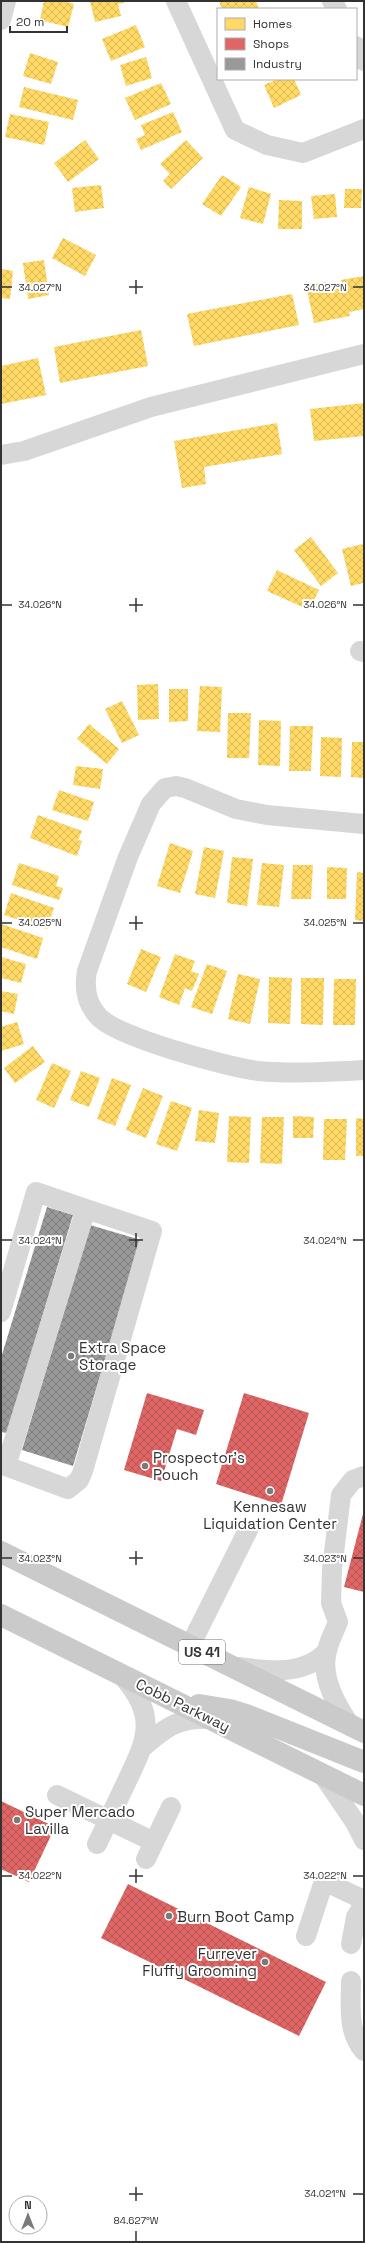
<svg xmlns="http://www.w3.org/2000/svg" width="365" height="2243" viewBox="0 0 365 2243" font-family="'Space Grotesk',sans-serif">
<style>
.homes{fill:url(#homes-cross-hatch)}
.shops{fill:url(#shops-cross-hatch)}
.industry{fill:url(#industry-cross-hatch)}
.lines{fill:none;stroke-linecap:round;stroke-linejoin:round}
.minor{stroke:#d7d7d7;stroke-width:20}
.major{stroke:#cacaca;stroke-width:22}
.ticks{fill:none;stroke:#333;stroke-width:1.5}
.poi-dot{fill:#7a7a7a;stroke:#fff;stroke-width:1.5}
.labels{text-anchor:middle;dominant-baseline:central;stroke-width:4;stroke-linejoin:round;paint-order:stroke}
.shield{fill:#fff;stroke:#707070;stroke-width:1}
.shield-label{font-size:14px;font-weight:bold;fill:#333}
.poi-label{font-size:15px;fill:#333;stroke:#fff;text-anchor:start}
.street-label{font-size:15px;fill:#333;stroke:#fff}
.ticks-label{font-size:10px;text-anchor:middle;fill:#333;stroke:#fff;stroke-width:4;stroke-linejoin:round;paint-order:stroke}
</style>
<defs>
<pattern id="homes-cross-hatch" width="8" height="8" patternUnits="userSpaceOnUse"><rect width="8" height="8" fill="#ffd966"/><path d="M0 0l8 8M0 8l8-8" fill="none" stroke="#dbbb59"/></pattern>
<pattern id="shops-cross-hatch" width="8" height="8" patternUnits="userSpaceOnUse"><rect width="8" height="8" fill="#e06666"/><path d="M0 0l8 8M0 8l8-8" fill="none" stroke="#b65555"/></pattern>
<pattern id="industry-cross-hatch" width="8" height="8" patternUnits="userSpaceOnUse"><rect width="8" height="8" fill="#999"/><path d="M0 0l8 8M0 8l8-8" fill="none" stroke="#7d7d7d"/></pattern>
</defs>
<rect width="100%" height="100%" fill="#fff"/>
<path class="homes" d="M44,1H63L74,4L68,27L40,20Z
M90,1H124V3L118,4L121,16L95,22Z
M219,1H256L259,9H222Z
M136,25L145,47L111,61L102,39Z
M30,53L58,62L51,84L23,76Z
M146,57L152,78L126,86L120,65Z
M278,79H294L301,95L274,108L264,85Z
M161,83L171,104L135,120L125,98Z
M24,87L78,100L73,120L19,107Z
M173,112L182,132L141,150L136,139L145,135L141,125Z
M10,114L49,122L44,145L5,137Z
M85,140L99,159L68,182L54,163Z
M186,140L203,158L171,189L163,181L170,174L160,164Z
M222,175L241,187L221,216L202,204Z
M101,185L104,208L75,212L72,188Z
M249,187L271,194L263,224L240,218Z
M345,189H362L361,208H344Z
M335,194L337,217L314,219L311,196Z
M279,200L302,201V229H278Z
M63,238L96,255L85,276L52,258Z
M44,260L49,295L28,299L23,263Z
M1,269L13,271L10,299L1,298Z
M364,276V309L349,312L350,316L314,323L306,285L326,282L327,289L342,286L341,280Z
M292,294L299,325L194,346L187,314Z
M141,330L148,366L60,383L54,347Z
M38,358L46,395L1,404V366Z
M364,403V436L314,441L310,409Z
M277,423L282,454L204,467L206,484L182,488L174,441Z
M311,537L338,573L321,586L294,550Z
M363,544V583L351,586L342,549Z
M277,570L319,590L309,610L267,591Z
M158,684L159,719L138,720L137,685Z
M200,686L222,687L220,732L197,731Z
M169,689H188V721L169,722Z
M122,701L139,735L122,743L105,709Z
M228,713H251L249,758H227Z
M259,720L281,721L280,766L258,765Z
M89,724L119,749L107,764L77,739Z
M290,726H313L311,771H289Z
M321,737L342,738L341,777L320,776Z
M352,742H364V778L351,777Z
M76,766L103,769L100,789L73,785Z
M59,790L94,802L88,821L52,810Z
M38,815L82,831L78,840L82,841L77,856L30,838Z
M170,843L193,851L180,893L157,886Z
M204,847L224,851L215,898L195,894Z
M232,857L253,859L247,906L227,903Z
M19,863L59,876L56,886L63,888L59,900L12,885Z
M262,863L284,865L279,907L257,905Z
M293,865H313L311,899H291Z
M327,867L347,868L346,899H327Z
M357,872L364,873V921L355,920Z
M11,893L54,908L47,929L4,915Z
M1,924L43,938L37,959L1,947Z
M141,949L161,957L146,992L127,984Z
M175,954L195,961L191,971L199,974L192,991L185,988L179,1005L159,997Z
M1,957L26,964L21,983L1,978Z
M207,964L227,971L212,1014L191,1007Z
M238,974L260,979L250,1024L228,1019Z
M269,977L292,978L290,1024L268,1023Z
M301,978H324L323,1025L301,1024Z
M334,979H356L355,1025H333Z
M1,991L18,994L14,1014L1,1011Z
M17,1022L24,1044L1,1051V1027Z
M33,1046L45,1062L15,1083L4,1068Z
M52,1063L71,1071L54,1108L36,1100Z
M81,1071L100,1078L89,1107L70,1100Z
M112,1078L131,1085L115,1126L97,1119Z
M143,1088L163,1096L146,1138L126,1130Z
M171,1101L192,1108L177,1151L156,1144Z
M199,1110L219,1113L215,1143L195,1141Z
M229,1116L251,1117L249,1163L227,1162Z
M293,1116L314,1117L313,1138H293Z
M262,1117H284L282,1164L260,1163Z
M356,1118L364,1119V1156H356Z
M324,1119H347L345,1160H323Z"/>
<path class="shops" d="M147,1393L204,1410L196,1435L177,1429L161,1481L124,1470Z
M244,1393L309,1413L281,1505L216,1484Z
M364,1510V1592L344,1587Z
M1,1801L55,1827L29,1882L1,1869Z
M128,1884L326,1982L299,2036L101,1938Z"/>
<path class="industry" d="M47,1207L73,1215L7,1433L1,1432V1358Z
M90,1225L141,1240L73,1466L22,1450Z"/>
<g class="lines">
<path class="minor" d="M176,1L235,130L267,145L303,153L364,129
M332,1L337,9
M1,20L6,1
M356,46L364,61
M1,455L24,451L151,407L364,354
M360,651L364,652
M364,824L267,815L236,809L185,788L176,786L165,788L151,804L128,857L87,971C84,987 86,1003 98,1016C115,1037 228,1067 258,1071C293,1074 329,1072 364,1070
M1,1312L36,1192L86,1209L6,1466L1,1465
M6,1466L68,1489L79,1480L83,1471L152,1231L86,1209
M190,1646L248,1530
M238,1667C267,1671 304,1676 326,1652
M350,1725C336,1705 320,1676 327,1651C329,1641 334,1632 338,1622L331,1603L332,1569L341,1495L353,1480L364,1476
M143,1747C167,1726 180,1717 212,1719
M323,1775L355,1822L364,1840
M57,1795L154,1842
M97,1844C107,1824 116,1804 126,1783C148,1737 158,1717 121,1674
M146,1859L171,1807
M306,1936L324,1881L364,1900
M351,1944L356,1917L364,1904
M351,1981C351,2005 347,2032 364,2051"/>
<path class="major" d="M1,1552L364,1732
M1,1615L364,1795
M199,1705L230,1710L246,1715L364,1762"/>
</g>
<path class="ticks" d="M136,280V294M2,287H12M129,287H143M353,287H363M136,598V612M2,605H12M129,605H143M353,605H363M136,916V930M2,923H12M129,923H143M353,923H363M136,1233V1247M2,1240H12M129,1240H143M353,1240H363M136,1551V1565M2,1558H12M129,1558H143M353,1558H363M136,1869V1883M2,1876H12M129,1876H143M353,1876H363M136,2187V2201M129,2194H143M353,2194H363M136,2231V2241"/>
<g class="poi-dot">
<circle cx="71" cy="1356" r="4"/>
<circle cx="145" cy="1466" r="4"/>
<circle cx="270" cy="1491" r="4"/>
<circle cx="17" cy="1820" r="4"/>
<circle cx="169" cy="1916" r="4"/>
<circle cx="265" cy="1962" r="4"/>
</g>
<g class="labels">
<rect class="shield" x="179" y="1640" width="46" height="24" rx="3"/>
<g class="shield-label">
<text x="202" y="1652">US 41</text>
</g>
<g class="poi-label">
<text x="79" y="1347">Extra Space<tspan x="79" dy="17">Storage</tspan></text>
<text x="153" y="1457">Prospector's<tspan x="153" dy="17">Pouch</tspan></text>
<text x="270" y="1506" text-anchor="middle">Kennesaw<tspan x="270" dy="17">Liquidation Center</tspan></text>
<text x="25" y="1811">Super Mercado<tspan x="25" dy="17">Lavilla</tspan></text>
<text x="177" y="1916">Burn Boot Camp</text>
<text x="257" y="1953" text-anchor="end">Furrever<tspan x="257" dy="17">Fluffy Grooming</tspan></text>
</g>
<g class="street-label">
<text transform="translate(183 1705) rotate(26)">Cobb Parkway</text>
</g>
</g>
<g class="ticks-label">
<text x="40" y="291">34.027°N</text>
<text x="325" y="291">34.027°N</text>
<text x="40" y="608">34.026°N</text>
<text x="325" y="608">34.026°N</text>
<text x="40" y="926">34.025°N</text>
<text x="325" y="926">34.025°N</text>
<text x="40" y="1244">34.024°N</text>
<text x="325" y="1244">34.024°N</text>
<text x="40" y="1562">34.023°N</text>
<text x="325" y="1562">34.023°N</text>
<text x="40" y="1879">34.022°N</text>
<text x="325" y="1879">34.022°N</text>
<text x="325" y="2197">34.021°N</text>
<text x="136" y="2224">84.627°W</text>
</g>
<rect width="365" height="2243" fill="none" stroke="#333333" stroke-width="4"/>
<rect x="217" y="8" width="140" height="72" fill="#ffffff" stroke="#adadad"/>
<rect x="225" y="18" width="20" height="12" fill="#ffd966" stroke="#adadad"/>
<text x="253" y="28" font-size="12" fill="#333333">Homes</text>
<rect x="225" y="38" width="20" height="12" fill="#e06666" stroke="#adadad"/>
<text x="253" y="48" font-size="12" fill="#333333">Shops</text>
<rect x="225" y="58" width="20" height="12" fill="#999999" stroke="#adadad"/>
<text x="253" y="68" font-size="12" fill="#333333">Industry</text>
<g transform="translate(28 2215)"><circle r="19" fill="#ffffff" stroke="#adadad"/>
<path d="M0-3L7 15L0 10L-7 15Z" fill="#7a7a7a"/>
<text y="-6" font-size="11" font-weight="bold" text-anchor="middle" fill="#333333">N</text>
</g>
<path d="M10 26v6h57v-6" fill="none" stroke="#333333" stroke-width="2"/>
<text x="16" y="26" font-size="12" fill="#333333" stroke="#ffffff" stroke-width="3" paint-order="stroke">20 m</text>
</svg>
